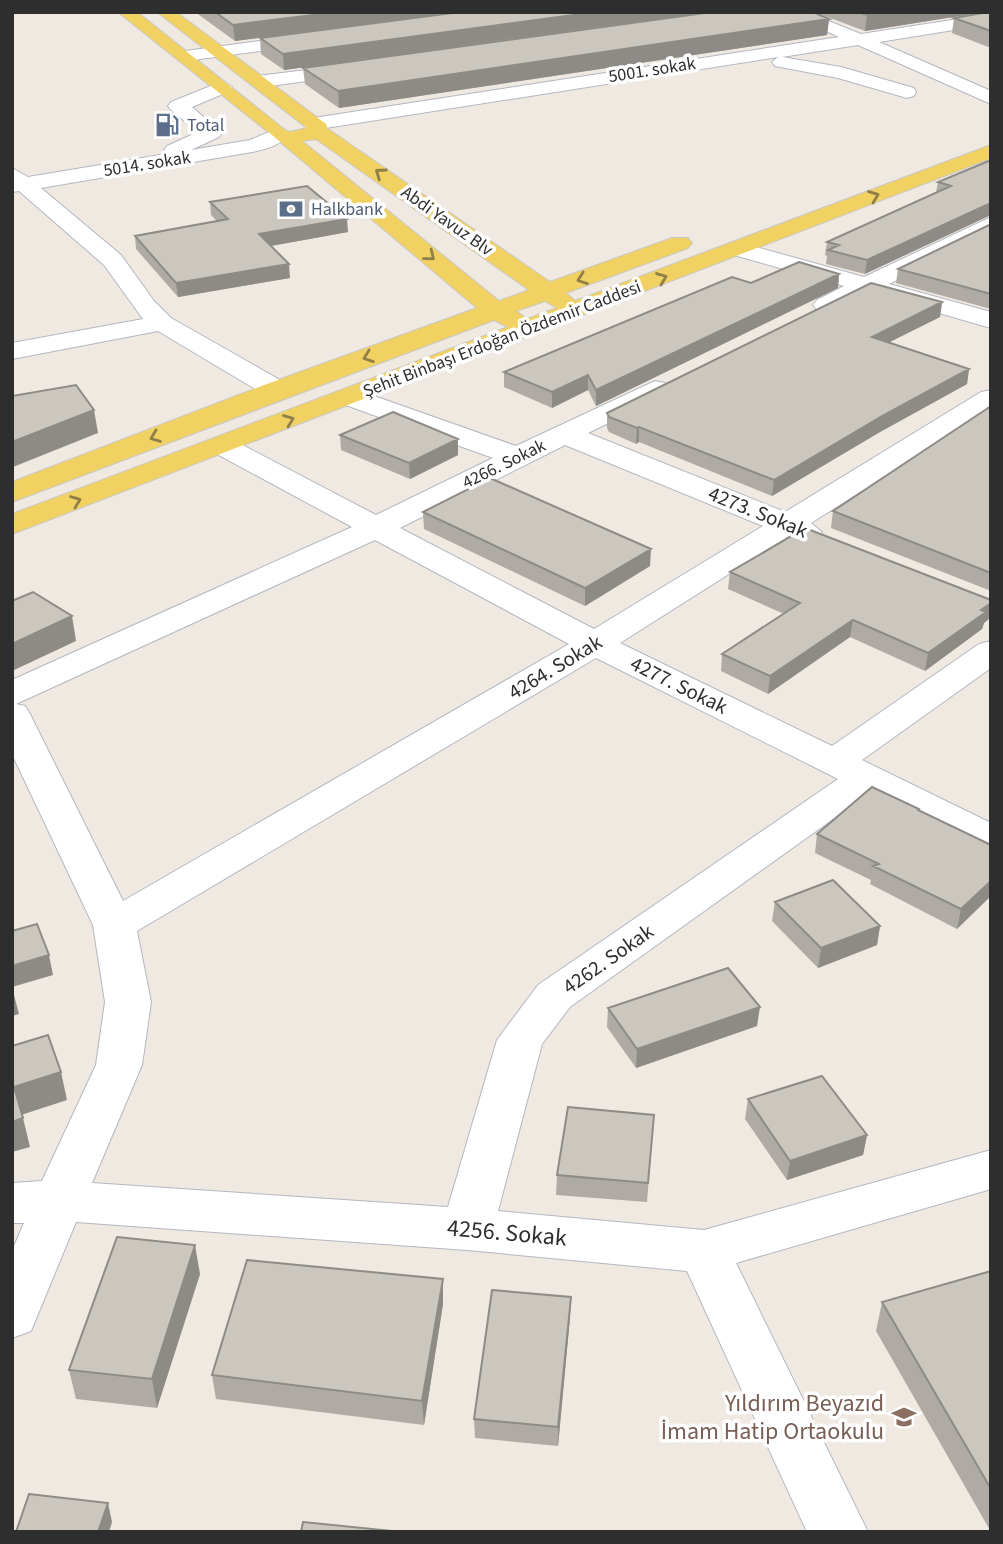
<svg xmlns="http://www.w3.org/2000/svg" width="1003" height="1544" viewBox="0 0 1003 1544" font-family="'Source Sans 3',sans-serif">
<style>
.lines{fill:none;stroke-linecap:round;stroke-linejoin:round}
.minor-casing{stroke:#b4b7c1;stroke-width:2}
.major-casing{stroke:#c9c9c9;stroke-width:2}
.minor{fill:#fff;fill-rule:evenodd}
.major{fill:#f2d163;fill-rule:evenodd}
.wall{fill:#afaba4}
.shaded-wall{fill:#8e8b86}
.building{fill:#cbc7bf;stroke:#8e8b86;stroke-width:2}
.oneway{stroke:#908048}
.labels{text-anchor:middle;dominant-baseline:central;stroke-width:7;stroke-linejoin:round;paint-order:stroke}
.far-street-label{font-size:18px;fill:#2e2e2e;stroke:#fff}
.far-service-label{font-size:18px;fill:#4e5e75;stroke:#fff;text-anchor:start}
.street-label{font-size:21px;fill:#2e2e2e;stroke:#fff}
.near-street-label{font-size:24px;fill:#2e2e2e;stroke:#fff}
.near-education-label{font-size:24px;fill:#785e54;stroke:#fff;text-anchor:end}
</style>
<rect width="100%" height="100%" fill="#efe9e1"/>
<g class="lines">
<g class="minor-casing">
<path id="minor" d="M783,12H806L861,34L991,14V24L879,42L991,91V104L858,45L782,57L841,67L914,88L916,92L914,96L907,98L838,78L775,66L772,62L778,57L313,130L306,128L303,124L306,120L313,118L839,37Z
M313,34L322,39L319,43L185,61L176,56L185,51Z
M356,64L362,65L365,69L362,73L257,88L248,82L257,76Z
M223,81L232,87L230,91L192,107L222,133L219,137L191,150L250,140L279,128L286,130L289,134C280,146 266,149 252,152L41,188L121,255L154,301L171,318L287,384L291,390L287,396L277,398L267,396L158,331L12,359V343L143,319L104,265L19,191L12,192V168L28,177L166,154L164,150L167,146L198,132L171,110L168,106L171,102Z
M991,217V233L889,284L991,312V328L869,293C853,301 835,315 817,310L813,305L817,300L844,286L730,254L726,249L730,244L738,242L864,277Z
M655,381L665,383L669,389L665,395L588,433L785,512L981,392L991,390V410L811,523L822,532L817,539L806,541L789,536L620,643L832,746L979,644L991,641V668L862,760L991,823V852L977,848L868,794L570,1007L542,1044L498,1211L704,1230L991,1150V1189L736,1263L868,1532H807L687,1271L467,1250L76,1222L31,1331L12,1338V1251L24,1223H12V1183L42,1181L96,1065L105,1002L93,925L12,754V680L352,527L213,452L208,446L213,440L223,437L233,440L376,515L493,458L340,403L336,397L340,391L350,389L360,391L516,446ZM565,445L763,526L594,629L400,528ZM375,540L569,644L123,901L30,714L25,706L16,704ZM596,658L838,779L538,985L497,1040L448,1207L92,1183L142,1065L151,1002L137,931Z"/>
</g>
<g class="major-casing">
<path id="major" d="M118,12H137L285,130L290,132L307,128L157,12H176L326,124L328,129L550,282L672,238H688L692,243L688,248L566,293L575,301L991,145V158L12,534V514L508,327L494,320L12,502V482L267,384L477,308L272,135ZM316,139L529,290L499,301L302,141ZM545,301L557,308L527,319L516,311Z"/>
</g>
<use href="#minor" class="minor"/>
<use href="#major" class="major"/>
</g>
<path class="wall" d="M195,12H457L235,41Z
M460,12H708L284,70L261,54L260,38Z
M814,12H985L865,31Z
M991,12V48L952,33L954,18Z
M829,19L827,35L339,108L305,84L303,68Z
M991,160L865,274L826,264L827,256L825,255L827,242L936,192L938,182Z
M210,202L348,232L270,246L290,278L178,297L136,249L135,236L217,221L211,215Z
M991,224V309L896,283L898,269Z
M839,274L838,288L596,406L588,390L552,408L504,387V372L751,283Z
M942,302L940,317L888,342L969,369L967,384L880,432L772,496L639,442L636,444L609,432L607,428V413Z
M991,406V591L831,528L833,511Z
M340,435L458,455L410,479L341,450Z
M423,512L650,566L585,606L424,529Z
M730,572L990,618L984,623L982,629L925,671L850,637L768,694L721,671L722,654L784,614L728,589Z
M919,811L991,845L957,929L870,884L871,880L815,853L817,834Z
M775,902L880,926L877,945L818,968L772,921Z
M608,1008L757,1026L636,1068L607,1027Z
M748,1099L867,1135L863,1155L787,1180L745,1119Z
M654,1115L647,1202L556,1195L557,1175Z
M991,1271V1532L876,1331L882,1302Z
M200,1274L157,1408L76,1399L69,1370Z
M443,1304L424,1425L216,1399L212,1375Z
M570,1317L558,1446L475,1438L474,1419Z"/>
<path class="shaded-wall" d="M337,12H457L235,41L233,25Z
M596,12H708L284,70L283,54Z
M888,12H985L865,31L867,15Z
M829,19L827,35L339,108L338,91Z
M991,203V215L865,274L867,260Z
M347,219L348,232L260,248L259,234Z
M289,264L290,278L178,297L176,283Z
M839,274L838,288L596,406V390Z
M942,302L940,317L870,352L872,337Z
M969,369L967,384L880,432L772,496L774,480L882,416Z
M588,375V390L552,408V392Z
M94,410L98,433L13,467L12,442Z
M639,427V442L636,444L637,428Z
M458,439V455L410,479L409,463Z
M651,549L650,566L585,606V588Z
M991,603L990,618L984,623L982,629L925,671L928,653Z
M72,616L76,641L12,671V644Z
M853,620L850,637L768,694L770,676Z
M991,881V896L957,929L961,909Z
M880,926L877,945L818,968L821,948Z
M49,955L53,975L12,987V966Z
M12,995H14L19,1014L12,1016Z
M760,1007L757,1026L636,1068L637,1049Z
M61,1072L67,1100L21,1115L14,1087Z
M23,1118L30,1147L12,1152V1122Z
M867,1135L863,1155L787,1180L790,1161Z
M195,1245L200,1274L157,1408L152,1379Z
M443,1279V1304L424,1425L422,1401Z
M571,1297L570,1317L558,1446V1427Z
M108,1503L112,1522L109,1532H98Z"/>
<path class="building" d="M215,12H337L233,25Z
M460,12H596L283,54L260,38Z
M712,12H813L829,19L338,91L303,68Z
M858,12H888L867,15Z
M991,12V31L954,18L988,12Z
M991,160V203L867,260L828,250L839,245L827,242L951,186L938,182Z
M307,186L347,219L259,234L289,264L176,283L135,236L228,219L210,202Z
M991,224V294L898,269Z
M799,262L839,274L596,390L588,375L552,392L504,372L732,277L751,283Z
M871,283L942,302L872,337L969,369L882,416L774,480L639,427L637,428L609,417L607,413Z
M76,385L94,410L12,442V396Z
M991,406V573L833,511Z
M393,412L458,439L409,463L340,435Z
M490,478L651,549L585,588L423,512Z
M805,528L991,600V603L981,610L986,612L928,653L853,620L770,676L722,654L800,603L730,572Z
M33,592L72,616L12,644V601Z
M872,787L919,809L918,810L991,845V881L961,909L873,866L879,864L817,834Z
M833,880L880,926L821,948L775,902Z
M37,924L49,955L12,966V931Z
M728,968L760,1007L637,1049L608,1008Z
M48,1035L61,1072L14,1087L23,1118L12,1122V1046Z
M822,1076L867,1135L790,1161L748,1099Z
M568,1107L654,1115L648,1183L557,1175Z
M117,1237L195,1245L152,1379L69,1370Z
M247,1260L443,1279L422,1401L212,1375Z
M991,1271V1489L882,1302Z
M492,1290L571,1297L558,1427L474,1419Z
M29,1494L108,1503L98,1532H16Z
M303,1522L392,1531L301,1532Z"/>
<defs><path id="oneway-chevron" d="M-2-3.5L2.5 0L-2 3.5" fill="none" stroke-width="1.6" stroke-linecap="round" stroke-linejoin="round" transform="scale(1.75)"/></defs>
<g class="oneway">
<use href="#oneway-chevron" transform="translate(380 173) rotate(-145)"/>
<use href="#oneway-chevron" transform="translate(874 196) rotate(-21)"/>
<use href="#oneway-chevron" transform="translate(430 256) rotate(39)"/>
<use href="#oneway-chevron" transform="translate(662 278) rotate(-21)"/>
<use href="#oneway-chevron" transform="translate(582 279) rotate(160)"/>
<use href="#oneway-chevron" transform="translate(368 357) rotate(160)"/>
<use href="#oneway-chevron" transform="translate(289 420) rotate(-21)"/>
<use href="#oneway-chevron" transform="translate(155 437) rotate(159)"/>
<use href="#oneway-chevron" transform="translate(76 501) rotate(-21)"/>
</g>
<defs>
<g id="fuel-bare" transform="scale(1.89)"><path d="M-5.5-6h7V0h2V4h1.3V-2.5L3-4.5l.8-.8L6-3V5H2.5V1h-1V6h-7ZM-4.2-4.7v3.2H.2V-4.7Z" fill="#5c6f8a" stroke="#fff" stroke-width="2.5" paint-order="stroke"/></g>
<g id="bank-bare" transform="scale(1.89)"><path d="M-6-4H6V4H-6ZM0-2.3a2.3 2.3 0 1 0 0 4.6a2.3 2.3 0 1 0 0-4.6Z" fill="#5c6f8a" stroke="#fff" stroke-width="2.5" paint-order="stroke"/></g>
<g id="school-bare" transform="scale(1.89)"><path d="M0-5L7-2L0 1L-7-2ZM-4 1L0 2.5L4 1V4Q0 6-4 4Z" fill="#8d6e63" stroke="#fff" stroke-width="2.5" paint-order="stroke"/></g>
</defs>
<g fill-rule="evenodd">
<use href="#fuel-bare" x="167" y="125"/>
<use href="#bank-bare" x="291" y="209"/>
<use href="#school-bare" x="904" y="1417"/>
</g>
<g class="labels">
<g class="far-street-label">
<text transform="translate(652 70) rotate(-9)">5001. sokak</text>
<text transform="translate(147 164) rotate(-9)">5014. sokak</text>
<text transform="translate(447 221) rotate(35)">Abdi Yavuz Blv</text>
<text transform="translate(502 339) rotate(-21)">Şehit Binbaşı Erdoğan Özdemir Caddesi</text>
<text transform="translate(504 464) rotate(-26)">4266. Sokak</text>
</g>
<g class="far-service-label">
<text x="187" y="125">Total</text>
<text x="311" y="209">Halkbank</text>
</g>
<g class="street-label">
<text transform="translate(758 512) rotate(22)">4273. Sokak</text>
<text transform="translate(555 667) rotate(-31)">4264. Sokak</text>
<text transform="translate(679 685) rotate(26)">4277. Sokak</text>
<text transform="translate(608 959) rotate(-35)">4262. Sokak</text>
</g>
<g class="near-street-label">
<text transform="translate(507 1233) rotate(5)">4256. Sokak</text>
</g>
<g class="near-education-label">
<text x="884" y="1403">Yıldırım Beyazıd<tspan x="884" dy="28">İmam Hatip Ortaokulu</tspan></text>
</g>
</g>
<rect width="1003" height="1544" fill="none" stroke="#2e2e2e" stroke-width="28"/>
</svg>
